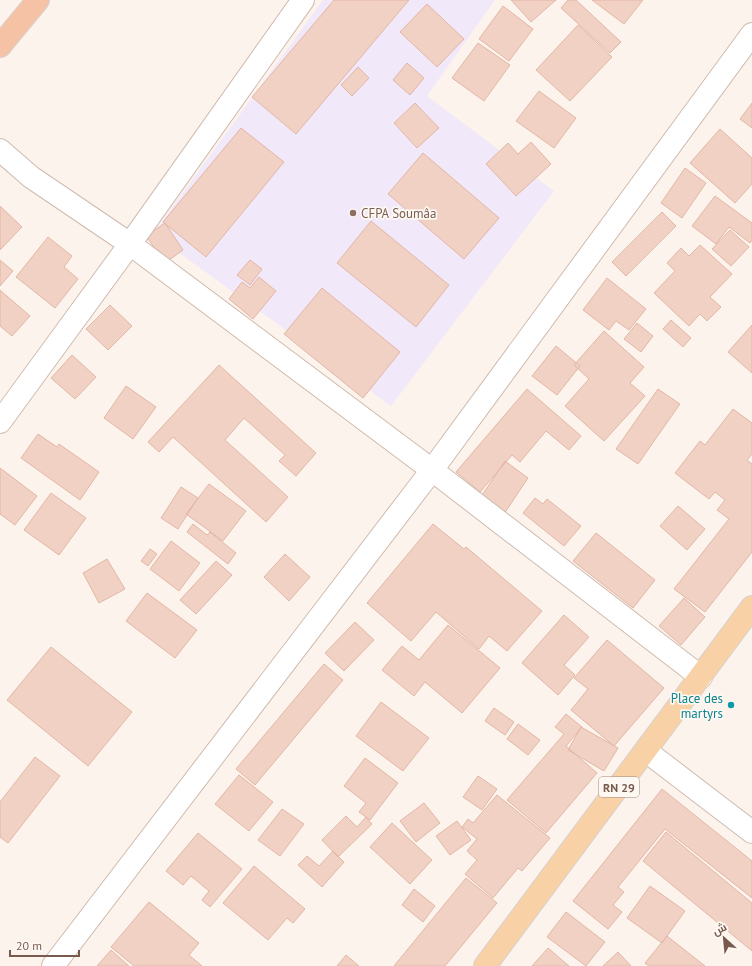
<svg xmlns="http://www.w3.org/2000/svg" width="752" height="966" viewBox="0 0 752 966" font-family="'PT Sans',Cairo,sans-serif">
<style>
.education{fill:#f1e8f9}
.building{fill:#f1d1c4;stroke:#e3b6a5}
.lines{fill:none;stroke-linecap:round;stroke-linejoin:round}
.minor-casing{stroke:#cfbbb0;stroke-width:24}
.primary-casing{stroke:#d9d1cd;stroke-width:24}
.trunk-casing{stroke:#d9d1cd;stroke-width:24}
.minor{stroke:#fff;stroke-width:22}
.primary{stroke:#f8d1a7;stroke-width:22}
.trunk{stroke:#f6c2a6;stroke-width:22}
.education-dot{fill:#8d6e63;stroke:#fef8f2;stroke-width:1.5}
.culture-dot{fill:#0f9aa8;stroke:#fef8f2;stroke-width:1.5}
.labels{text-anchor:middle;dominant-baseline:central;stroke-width:3.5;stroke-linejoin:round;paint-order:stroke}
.shield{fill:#fef8f2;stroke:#a0897f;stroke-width:1}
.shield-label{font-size:12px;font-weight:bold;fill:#78594e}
.education-label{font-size:13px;fill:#785e54;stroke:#fef8f2;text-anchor:start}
.culture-label{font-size:13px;fill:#0d838f;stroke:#fef8f2;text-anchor:end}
</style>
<rect width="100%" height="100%" fill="#fcf4ec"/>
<path class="education" d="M323,0H495L427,96L554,191L391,406L153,234Z"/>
<path class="building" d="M334,0H409L296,134L252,97Z
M511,0H556L531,22Z
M568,0H576L621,42L610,53L561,8Z
M592,0H643L624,24Z
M427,4L464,39L437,67L400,32Z
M503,6L533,29L509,61L479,39Z
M578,25L612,57L570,101L536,70Z
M478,43L510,65L484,101L452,78Z
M407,63L424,78L410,95L393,80Z
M358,67L369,78L352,96L341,85Z
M539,91L576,118L554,148L516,121Z
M415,103L439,128L417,148L394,123Z
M752,103V128L740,119Z
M241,128L284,162L206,257L163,222Z
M720,129L752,158V184L735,203L690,163Z
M531,142L551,164L516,196L486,164L508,143L518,154Z
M423,153L499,218L464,259L388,194Z
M685,168L706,183L682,218L661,203Z
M715,196L752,223V240L750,243L729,227L716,244L692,226Z
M0,206L22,227L0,250Z
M662,212L676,226L626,276L612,262Z
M371,221L449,285L416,327L337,263Z
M165,223L183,250L165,263L146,236Z
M730,230L749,247L731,266L712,249Z
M48,237L72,256L64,267L78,279L55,308L16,277Z
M700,245L732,274L710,297L721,307L707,321L700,314L689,326L654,293L675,271L667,263L681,248L689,256Z
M0,260L13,271L0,286Z
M250,260L262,269L250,285L237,275Z
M259,277L276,291L253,319L229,299L242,282L250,288Z
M607,278L646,309L629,330L616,321L609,330L583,310Z
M322,288L400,352L363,398L284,334Z
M0,290L30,316L12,336L0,326Z
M110,305L132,326L108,350L86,329Z
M671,320L691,338L683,347L663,329Z
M637,323L653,336L641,352L624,339Z
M752,325V373L728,352Z
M604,331L644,367L630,383L645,396L604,441L565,406L589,379L574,365Z
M556,346L580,366L557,395L532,376Z
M72,355L96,377L75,399L51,378Z
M219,365L316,453L296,476L279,461L285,455L244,418L225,440L288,497L266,522L173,437L159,452L148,442Z
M126,386L156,407L133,439L104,418Z
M527,389L581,436L569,450L546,431L520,462L512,455L480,492L456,472Z
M658,389L680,404L638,464L616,449Z
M733,409L752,423V454L747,460L752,464V552L705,612L674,589L729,519L717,510L725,500L715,492L709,499L675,473L700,441L705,445Z
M38,434L57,447L59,444L99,472L80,500L21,458Z
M505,461L528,478L502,517L478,501Z
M0,468L37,496L15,525L0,514Z
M209,484L246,511L223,541L186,514Z
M181,487L198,498L178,529L161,518Z
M51,493L86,518L59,555L24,530Z
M535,498L543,504L547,499L581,526L564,546L523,513Z
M678,506L705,529L687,550L660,526Z
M193,524L207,535L210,532L236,553L228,564L187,532Z
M433,524L464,549L466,547L542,611L507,651L489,636L479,649L436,612L411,641L367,603Z
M596,533L655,580L633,608L573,561Z
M171,541L200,563L179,591L150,569Z
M150,549L157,554L148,566L141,561Z
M285,554L310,577L289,601L264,577Z
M107,559L125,589L99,603L83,573Z
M216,561L232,575L196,614L180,600Z
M147,593L197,630L175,658L126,621Z
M684,598L705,617L681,645L659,626Z
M564,615L589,637L564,665L575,675L558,695L522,663Z
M355,622L374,640L344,671L325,653Z
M448,625L500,668L462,713L425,682L414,696L382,670L402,646L419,660Z
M607,640L664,688L614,746L571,710L588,689L574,678Z
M51,647L132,712L88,766L7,700Z
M324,664L343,680L255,785L236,769Z
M381,702L429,738L403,771L356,736Z
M494,708L514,722L505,735L485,721Z
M566,714L582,727L566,746L597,773L546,833L507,800L564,734L555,727Z
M518,724L540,740L528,755L507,739Z
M581,727L618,748L604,771L568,750Z
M35,757L60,776L8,843L0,837V802Z
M365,758L398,783L370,820L359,812L366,803L344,786Z
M239,775L273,802L249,831L215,804Z
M478,776L497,789L482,810L463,797Z
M662,789L752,861V898L665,829L618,887L624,892L613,905L622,912L608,929L573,901Z
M497,795L550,838L522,871L518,868L493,898L465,874L477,860L467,851L477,839L462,827L468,819L473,823Z
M424,803L440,823L416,842L400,821Z
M282,809L304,824L280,856L258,840Z
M346,816L357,827L366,817L372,824L338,857L322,840Z
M457,821L471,840L450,855L436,836Z
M392,823L432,860L410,884L370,847Z
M666,832L752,903V951L643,861Z
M198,833L242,869L210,907L202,900L209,891L191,876L183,885L166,871Z
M333,851L344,862L322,887L298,865L307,856L319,866Z
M254,866L305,909L293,923L287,918L268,940L223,903Z
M466,878L497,903L445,966H394Z
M650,886L685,911L662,943L627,918Z
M414,889L435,906L423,922L402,905Z
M149,902L199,943L189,955L202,966H134L111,947Z
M566,912L605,942L586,966L547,937Z
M667,936L705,966H649L645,963Z
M548,948L569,966H532Z
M111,950L129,966H97Z
M618,952L631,966H603Z
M346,955L359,966H337Z"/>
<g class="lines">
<g class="minor-casing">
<path id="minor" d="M303,0L130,244L432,470L701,677
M0,150L31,177L130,244L0,422
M646,751L752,832
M53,966L432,470L752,34"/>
</g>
<g class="primary-casing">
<path id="primary" d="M485,966L752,607"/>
</g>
<g class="trunk-casing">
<path id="trunk" d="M0,46L38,0"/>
</g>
<use href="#minor" class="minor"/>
<use href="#primary" class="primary"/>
<use href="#trunk" class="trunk"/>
</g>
<circle class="education-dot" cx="353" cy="213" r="4"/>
<circle class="culture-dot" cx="731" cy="705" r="4"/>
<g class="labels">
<rect class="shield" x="599" y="777" width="40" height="20" rx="3"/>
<g class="shield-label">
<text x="619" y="787">RN 29</text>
</g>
<g class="education-label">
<text x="361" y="213">CFPA Soumâa</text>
</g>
<g class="culture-label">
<text x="723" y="698">Place des<tspan x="723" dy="15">martyrs</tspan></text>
</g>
</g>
<g transform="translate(724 938) rotate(333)" stroke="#fef8f2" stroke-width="3" paint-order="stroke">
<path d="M0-3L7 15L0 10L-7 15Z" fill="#78594e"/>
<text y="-6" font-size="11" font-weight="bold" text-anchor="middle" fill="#78594e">ش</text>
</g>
<path d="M10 950v6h69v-6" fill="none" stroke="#78594e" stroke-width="2"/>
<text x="16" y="950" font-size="12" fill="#78594e" stroke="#fef8f2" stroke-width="3" paint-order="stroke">20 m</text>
</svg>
